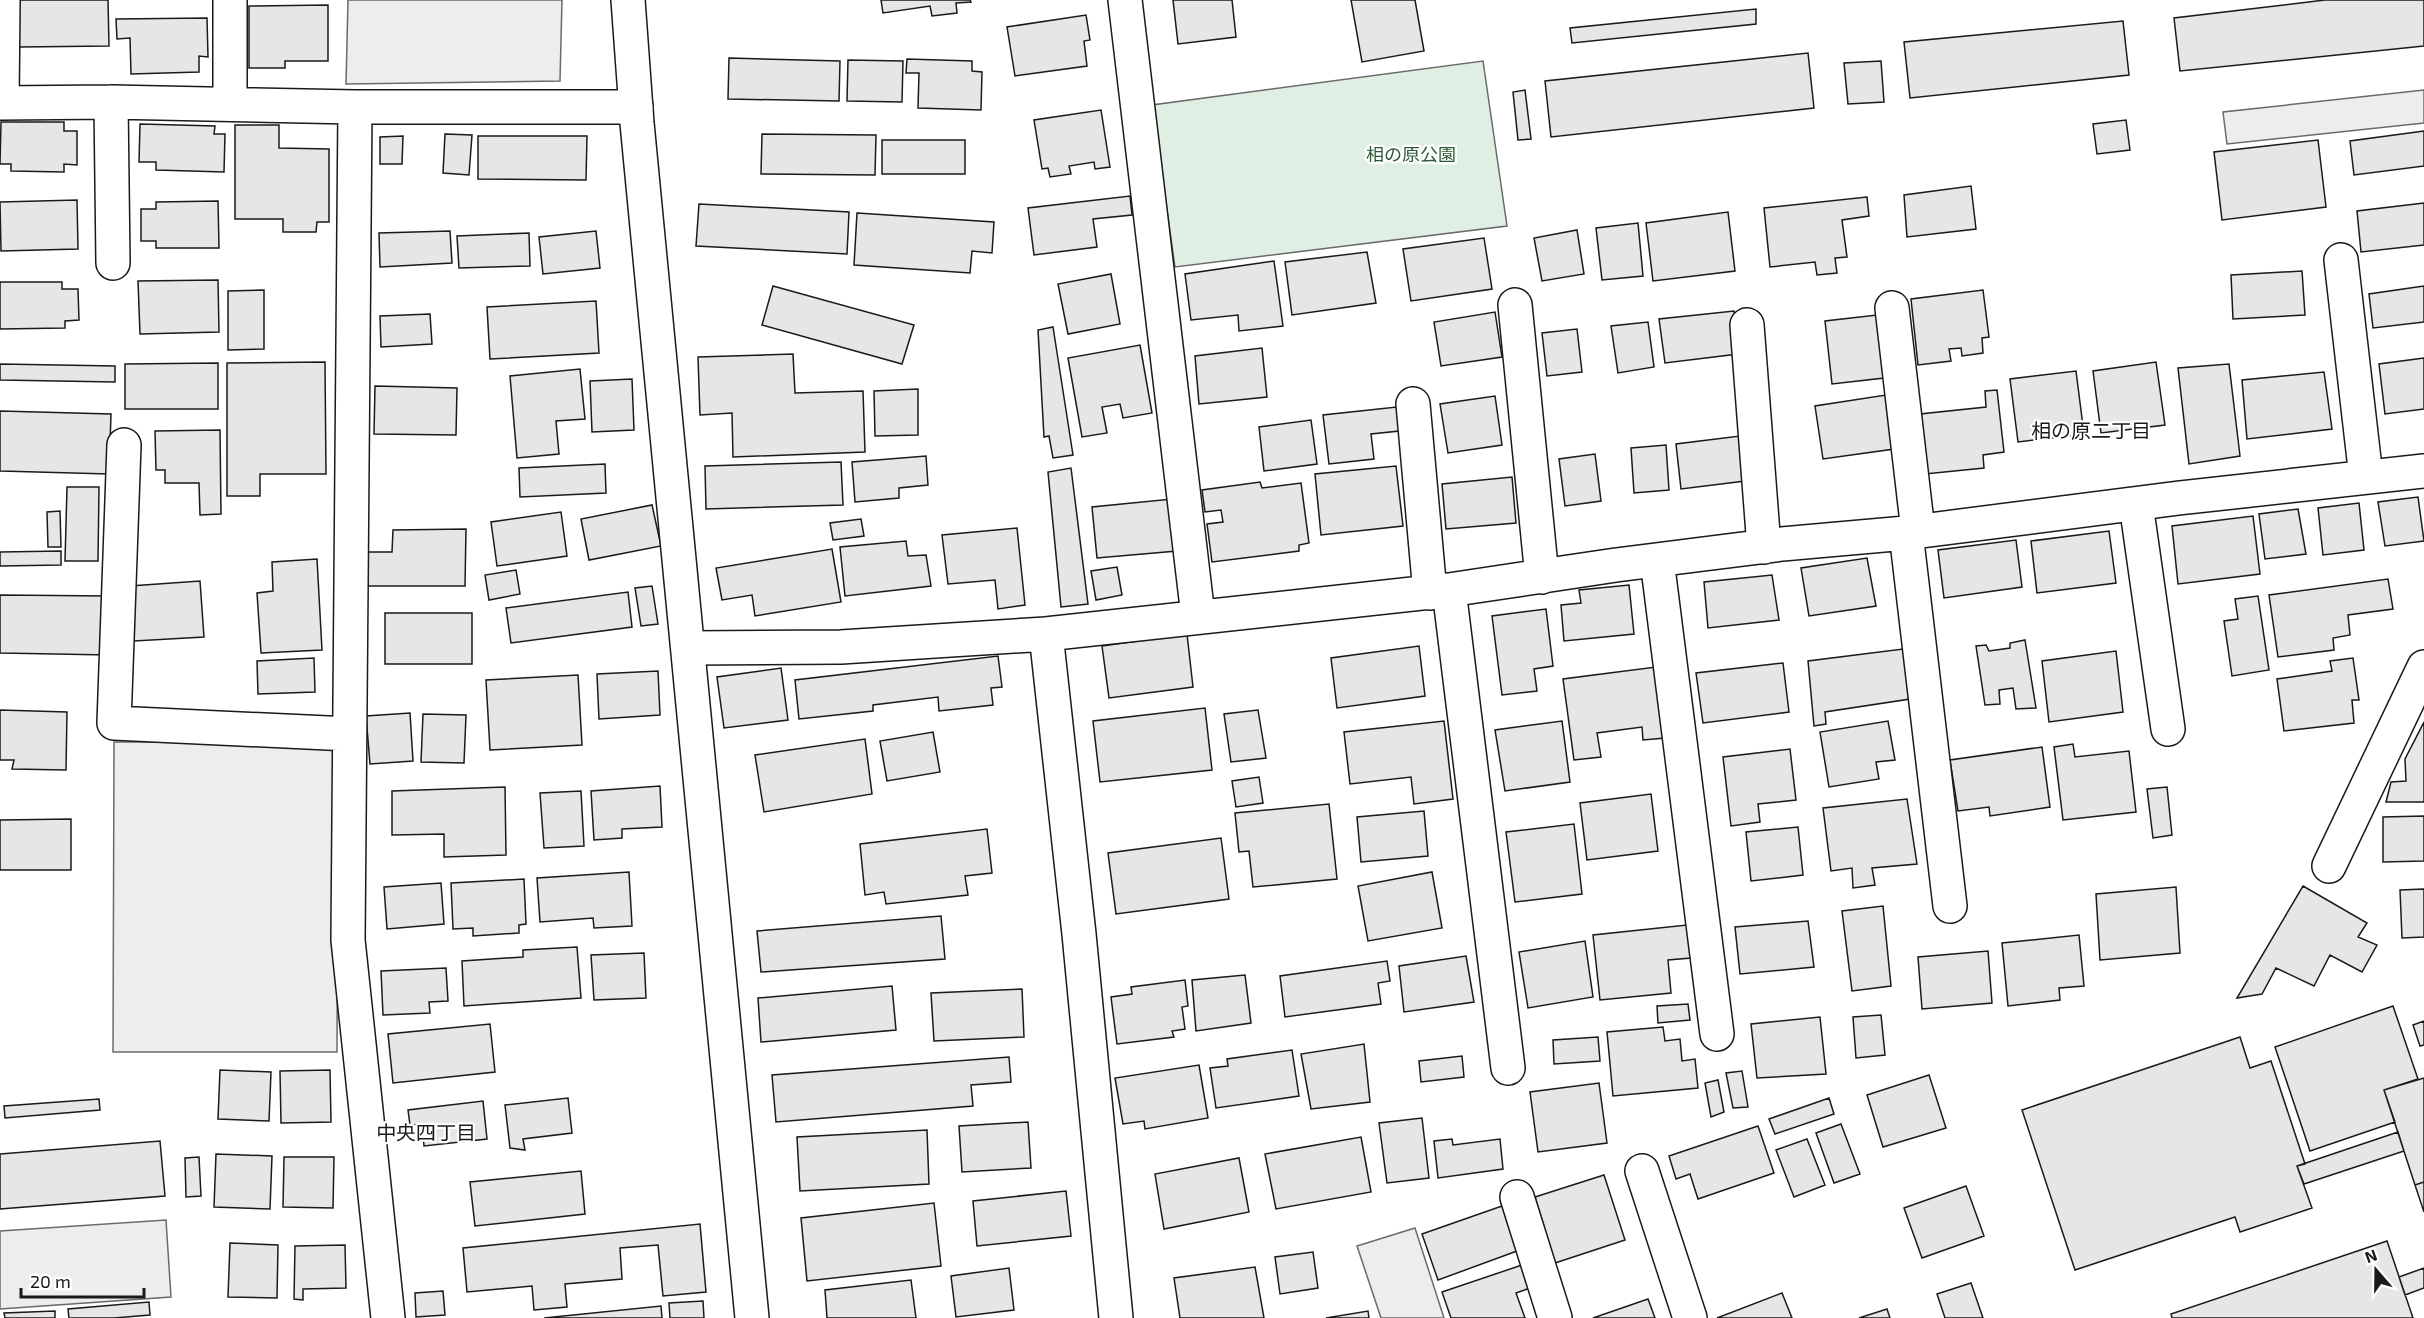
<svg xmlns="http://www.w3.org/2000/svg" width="2424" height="1318" viewBox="0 0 2424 1318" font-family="'Exo 2','Noto Sans JP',sans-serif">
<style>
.green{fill:#e0efe3;stroke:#6a6a6a;stroke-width:1.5}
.parking{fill:#ededed;stroke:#6a6a6a;stroke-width:1.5}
.building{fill:#e6e6e6;stroke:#1a1a1a;stroke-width:1.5}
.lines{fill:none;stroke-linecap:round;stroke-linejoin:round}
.minor-casing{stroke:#1a1a1a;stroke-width:36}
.tertiary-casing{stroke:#1a1a1a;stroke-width:36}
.minor{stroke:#fff;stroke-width:33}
.tertiary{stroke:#fff;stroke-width:33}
.labels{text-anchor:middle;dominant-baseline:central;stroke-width:4.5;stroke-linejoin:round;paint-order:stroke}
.park-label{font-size:18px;fill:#2b5a34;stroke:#fff}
.neighbourhood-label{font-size:20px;fill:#1a1a1a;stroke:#fff}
</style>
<rect width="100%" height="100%" fill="#fff"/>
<path class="green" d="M1483,61L1507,226L1175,267L1152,105Z"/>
<path class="parking" d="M348,0H562L560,81L346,84Z
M2424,90V123L2227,144L2223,112Z
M114,742H338L337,1052H113Z
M166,1220L171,1297L0,1309V1231Z
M1415,1228L1444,1318H1381L1357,1246Z"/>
<path class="building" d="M18,0H108L109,46L19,47Z
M881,0H970L971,2L956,3L957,13L932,16L930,6L883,13Z
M1173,0H1232L1236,37L1178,44Z
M1351,0H1415L1424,51L1362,62Z
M2325,0H2424V46L2180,71L2174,18Z
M328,5V61H285V68H249V6Z
M1756,9V24L1572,43L1570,28Z
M1086,15L1090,40L1084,41L1087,66L1015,76L1007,27Z
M207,18L208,57L199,56V72L131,74L130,38L117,39L116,19Z
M2123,21L2129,75L1910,98L1904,42Z
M1808,53L1814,108L1551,137L1545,81Z
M729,58L840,61L839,101L728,99Z
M907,59L972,61V71L982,72L981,110L918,108L919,73H906Z
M848,60L903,61L902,102L847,101Z
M1881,61L1884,102L1848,104L1844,63Z
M1525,90L1531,139L1518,140L1513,92Z
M1101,110L1110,167L1095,169L1094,162L1069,166L1071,174L1050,177L1048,168L1042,169L1034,120Z
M2126,120L2130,150L2097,154L2093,124Z
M1,122H64V131H77V165L64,164V172L11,171V164H0Z
M140,124L215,126L214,134H225L224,172L156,170V162H139Z
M235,125H279V148L329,149V222H317L316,232H283V219H235Z
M2424,131V166L2354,175L2350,141Z
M445,134L472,135L469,175L443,173Z
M762,134L876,135L875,175L761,174Z
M403,136L402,164H380V137Z
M478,136H587L586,180L478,179Z
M882,140H965V174H882Z
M2318,140L2326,207L2222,220L2214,152Z
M1971,186L1976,229L1907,237L1904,195Z
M1130,196L1132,215L1093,219L1097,247L1034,255L1028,208Z
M1867,197L1869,216L1842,220L1847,257L1835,258L1837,273L1817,275L1815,262L1770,267L1764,208Z
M77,200L78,249L1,251L0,202Z
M218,201L219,248H156V241H141V209H156V202Z
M2424,203V245L2361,252L2357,211Z
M699,204L849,212L847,254L696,246Z
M1728,212L1735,271L1653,281L1646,223Z
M857,213L994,222L992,253L972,251L970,273L854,265Z
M1638,223L1643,276L1602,280L1596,228Z
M1577,230L1584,274L1542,281L1534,238Z
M450,231L452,263L380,267L379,233Z
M596,231L600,268L543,274L539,237Z
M529,233L530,266L459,268L457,236Z
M1484,238L1492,289L1411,301L1403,249Z
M1367,252L1376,303L1292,315L1285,262Z
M1274,261L1283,326L1239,331L1238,315L1191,320L1185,274Z
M2302,271L2305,315L2233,319L2231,275Z
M1111,274L1120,324L1068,334L1058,284Z
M218,280L219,332L140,334L138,281Z
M0,282H62V289H78L79,320L65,321V328L0,329Z
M773,286L914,325L902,364L762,325Z
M2424,286V322L2373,328L2369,294Z
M264,290V349L228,350V291Z
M1983,290L1989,337L1982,338L1983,353L1962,356L1961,348L1949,349L1951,361L1918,365L1911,299Z
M596,301L599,353L490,359L487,307Z
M1734,311L1738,354L1665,363L1659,319Z
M1495,312L1502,357L1441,366L1434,322Z
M430,314L432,344L381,347L380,316Z
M1877,315L1884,378L1832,384L1825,321Z
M1648,322L1654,367L1618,373L1611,326Z
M1053,327L1073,455L1053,458L1049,436L1044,437L1038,330Z
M1577,329L1582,372L1547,376L1542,333Z
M1140,345L1152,413L1123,418L1120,404L1102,407L1107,433L1082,437L1068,358Z
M1262,348L1267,397L1199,404L1195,356Z
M793,354L795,393L863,391L865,452L733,457L732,413L700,415L698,357Z
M2424,358V409L2385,414L2379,364Z
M325,362L326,474H260V496H227V363Z
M2156,362L2165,425L2101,433L2093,371Z
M218,363V409H125V364Z
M0,364L115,366V382L0,380Z
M2229,364L2240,456L2189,464L2178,368Z
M580,369L585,419L556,421L559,454L517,458L510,376Z
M2076,371L2084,434L2018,442L2010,379Z
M2324,372L2332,429L2247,439L2242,380Z
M632,379L634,430L592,432L590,381Z
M375,386L457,388L456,435L374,434Z
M918,389V435L875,436L874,391Z
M1997,390L2004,452L1983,455L1984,468L1925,474L1920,414L1986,407L1985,391Z
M1886,395L1894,449L1823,459L1815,406Z
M1495,396L1502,445L1448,453L1440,404Z
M1406,406L1409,430L1371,434L1374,459L1329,464L1323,415Z
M0,411L111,414L109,474L0,471Z
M1311,420L1317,464L1264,471L1259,427Z
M220,430L221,514L200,515L199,483H165V470H156L155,431Z
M1748,435L1753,480L1681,489L1676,444Z
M1666,445L1669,490L1634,493L1631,448Z
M1595,454L1601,501L1565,506L1559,459Z
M926,456L928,485L899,488V498L855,502L852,462Z
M841,462L843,505L706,509L705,466Z
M605,464L606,493L520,497L519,468Z
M1396,466L1403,526L1321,535L1315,474Z
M1071,468L1088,604L1061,607L1048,472Z
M1512,477L1516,523L1446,529L1442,484Z
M1260,482L1262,488L1301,483L1309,543L1299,545V551L1212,562L1207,524L1223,522L1221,510L1205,512L1202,490Z
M67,487H99L98,561H65Z
M2418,497L2424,541L2385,546L2378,502Z
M1172,499L1177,551L1097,558L1092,507Z
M2359,503L2364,550L2323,555L2318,508Z
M652,505L661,546L589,560L581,519Z
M2298,509L2306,554L2265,559L2259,514Z
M60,511L61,547H48L47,512Z
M561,512L567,556L497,566L491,522Z
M2253,516L2260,574L2178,584L2172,526Z
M861,519L864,536L833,540L830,523Z
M1017,528L1025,605L998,609L995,580L948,584L942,535Z
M466,529L465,586H367V552H392L393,530Z
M2109,531L2116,583L2037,593L2031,541Z
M2016,540L2022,587L1944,598L1938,550Z
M906,541L908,556L926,555L931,586L845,596L840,547Z
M832,549L841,602L755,616L752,595L722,600L716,568Z
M61,551V565L0,566V552Z
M1867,558L1876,606L1809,616L1801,568Z
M317,559L322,650L261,653L257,593L273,591L272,562Z
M1117,567L1122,595L1096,600L1091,571Z
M516,570L520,594L489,600L485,575Z
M1772,575L1779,620L1708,628L1704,582Z
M2388,579L2393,609L2348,615L2350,635L2333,638L2334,650L2278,657L2269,595Z
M200,581L204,637L134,641L130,586Z
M1629,585L1634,634L1564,641L1561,605L1581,603L1579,590Z
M652,586L658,624L641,626L635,588Z
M628,592L632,627L511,643L506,608Z
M0,595L109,596V655L0,653Z
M2258,596L2269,670L2232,676L2224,621L2238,619L2235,599Z
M1546,609L1553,666L1534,669L1537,691L1502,695L1492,616Z
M385,613H472V664H385Z
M1187,634L1193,687L1109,698L1102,646Z
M2025,640L2036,708L2016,709L2013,688L1999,690L2000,704L1985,705L1976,646L1986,645L1989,651L2010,648V643Z
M1419,646L1425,696L1337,708L1331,658Z
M1903,649L1910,699L1825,712L1826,724L1814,726L1808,661Z
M2116,651L2123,712L2049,722L2042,661Z
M998,656L1002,687L991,688L993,705L939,711L938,697L873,705V711L799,719L795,680Z
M314,658L315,692L258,694L257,661Z
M2353,658L2359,700H2352L2354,723L2284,731L2277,679L2332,671L2330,661Z
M1783,663L1789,712L1703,723L1696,673Z
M1656,667L1665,738L1643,740L1642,727L1597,733L1601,757L1574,760L1563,679Z
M781,668L788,720L724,728L717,677Z
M658,671L660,715L599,719L597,674Z
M578,675L582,745L490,750L486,680Z
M1205,708L1212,770L1100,782L1093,721Z
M0,710L67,712L66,770L12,769L14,760H0Z
M1258,710L1266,758L1231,762L1224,714Z
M410,713L413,761L370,764L366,716Z
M423,714L466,715L464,763L421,762Z
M1444,721L1453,799L1414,804L1411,777L1350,784L1344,732Z
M1562,721L1570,782L1505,791L1495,730Z
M1888,721L1895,760L1876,762L1879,779L1829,787L1820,732Z
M2424,722V802H2386L2391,782L2406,781L2405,759Z
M933,732L940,772L887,781L880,741Z
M865,739L872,794L764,812L755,755Z
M2073,744L2075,757L2129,751L2136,812L2063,820L2054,747Z
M2042,747L2050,807L1990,816L1989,807L1958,811L1950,760Z
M1790,749L1796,800L1758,804L1760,822L1731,826L1723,757Z
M1259,777L1263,803L1236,807L1232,781Z
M660,786L662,827L622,829V838L594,840L591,791Z
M505,787L506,855L444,857V834L392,835V791Z
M2167,787L2172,835L2153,838L2147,789Z
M581,791L584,846L544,848L540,793Z
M1651,794L1658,851L1587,860L1580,803Z
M1907,799L1917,864L1872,868L1875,885L1853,888L1852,868L1831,871L1823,808Z
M1329,804L1337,879L1253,887L1249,851L1239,852L1235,813Z
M1424,811L1428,856L1361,862L1357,817Z
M2424,816V861L2383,862V817Z
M71,819V870H0V820Z
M1574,824L1582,894L1515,902L1506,832Z
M1798,827L1803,875L1751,881L1746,832Z
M987,829L992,873L965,876L968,895L886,904L884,892L865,895L860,844Z
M1221,838L1229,899L1116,914L1108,853Z
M629,872L632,926L594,928L593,918L540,922L537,878Z
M1432,872L1442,928L1368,941L1358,886Z
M524,879L526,924L519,925V933L473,936V928L453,929L451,883Z
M441,883L444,924L387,929L384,887Z
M2303,886L2367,923L2358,937L2377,945L2362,972L2330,955L2314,986L2276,968L2262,994L2237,998Z
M2176,887L2180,953L2100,960L2096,894Z
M2424,889V937L2402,938L2400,890Z
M1883,906L1891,986L1852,991L1842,911Z
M941,916L945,959L761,972L757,931Z
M1808,921L1814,967L1740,974L1735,927Z
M1687,925L1691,958L1668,960L1671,993L1600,1000L1593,935Z
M2079,935L2084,986L2059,988L2060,1000L2008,1006L2002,943Z
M1585,941L1593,997L1528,1008L1519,952Z
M577,947L581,998L464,1006L462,961L523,957V950Z
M1988,951L1992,1003L1922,1009L1918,957Z
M644,953L646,998L594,1000L591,955Z
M1466,956L1474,1002L1404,1012L1399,966Z
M1387,961L1390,981L1378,983L1381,1004L1285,1017L1280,976Z
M446,968L448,1001L429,1002L430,1013L383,1015L381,971Z
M1245,975L1251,1023L1196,1031L1192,980Z
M1185,980L1188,1006L1182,1007L1185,1029L1172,1031L1174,1037L1117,1044L1111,997L1132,994L1131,987Z
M892,986L896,1030L761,1042L758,998Z
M1022,989L1024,1037L934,1041L931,993Z
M1688,1004L1690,1020L1658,1023L1657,1006Z
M2393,1006L2418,1079L2384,1090L2395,1122L2310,1151L2275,1047Z
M1881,1015L1885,1055L1856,1058L1853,1017Z
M1820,1017L1826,1074L1757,1078L1751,1024Z
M2424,1021V1045L2420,1046L2413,1025Z
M490,1024L495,1072L393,1083L388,1034Z
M1663,1027L1665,1041L1680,1039L1682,1061L1695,1059L1698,1088L1613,1096L1607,1032Z
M1598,1037L1600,1061L1554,1064L1553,1040Z
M2240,1037L2250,1068L2271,1061L2305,1164L2297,1166L2312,1208L2240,1232L2235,1217L2075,1270L2022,1110Z
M1364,1044L1370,1102L1311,1109L1301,1054Z
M1292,1050L1299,1096L1216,1108L1210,1068L1228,1066L1227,1059Z
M1462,1056L1464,1077L1421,1082L1419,1061Z
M1009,1057L1011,1082L971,1085L973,1106L776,1122L772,1075Z
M1199,1065L1208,1118L1145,1129L1144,1121L1123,1124L1115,1078Z
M220,1070L271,1072L269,1121L218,1119Z
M330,1070L331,1122L281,1123L280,1071Z
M1742,1071L1748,1107L1733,1108L1726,1073Z
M1929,1075L1946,1128L1883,1147L1867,1095Z
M2424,1078V1182L2415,1185L2384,1090Z
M1718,1080L1724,1112L1711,1117L1705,1083Z
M1599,1083L1607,1143L1538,1152L1530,1092Z
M568,1098L572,1133L523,1139L525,1150L510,1148L505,1105Z
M1829,1098L1834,1114L1775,1134L1769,1119Z
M99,1099L100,1110L5,1118L4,1106Z
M483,1101L487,1139L424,1146L422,1124L410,1125L408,1110Z
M1422,1118L1429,1178L1387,1183L1379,1123Z
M1028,1122L1031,1168L962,1172L959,1126Z
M1841,1124L1860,1174L1834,1183L1816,1133Z
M1758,1126L1774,1173L1698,1199L1690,1174L1676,1179L1669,1156Z
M927,1130L929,1184L800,1191L797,1137Z
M2398,1132L2404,1151L2304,1184L2297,1166Z
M1361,1137L1371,1192L1276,1209L1265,1154Z
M1452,1139L1453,1145L1500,1139L1503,1169L1438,1178L1434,1141Z
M1807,1139L1825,1185L1794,1197L1776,1150Z
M160,1141L165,1196L0,1209V1154Z
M216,1154L272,1156L270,1209L214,1207Z
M199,1157L201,1196L186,1197L185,1158Z
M284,1157H334L333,1208L283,1207Z
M1239,1158L1249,1212L1164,1229L1155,1174Z
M581,1171L585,1214L475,1226L470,1182Z
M1604,1175L1625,1240L1555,1263L1535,1197Z
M2424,1182V1212L2415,1185Z
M1966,1186L1984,1236L1922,1258L1904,1208Z
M1066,1191L1071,1236L977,1246L973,1201Z
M934,1203L941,1266L807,1281L801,1218Z
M1502,1206L1517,1251L1438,1280L1422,1234Z
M700,1224L706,1292L663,1296L658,1245L620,1248L622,1279L565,1284L567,1307L534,1310L532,1286L467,1292L463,1248Z
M2387,1241L2413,1318H2172L2171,1314Z
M230,1243L278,1245L277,1298L228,1297Z
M345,1245L346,1288L303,1289V1300L294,1299L295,1246Z
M1313,1252L1318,1288L1280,1294L1275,1257Z
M1522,1265L1530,1288L1516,1293L1525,1318H1451L1442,1292Z
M1255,1267L1264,1318H1180L1174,1278Z
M1009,1268L1014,1310L956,1317L951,1276Z
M2424,1268V1288L2405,1295L2399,1277Z
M911,1280L916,1318H827L825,1290Z
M1971,1283L1983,1318H1945L1937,1294Z
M443,1291L445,1315L416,1317L415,1293Z
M1782,1293L1792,1318H1717Z
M1648,1299L1655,1318H1593Z
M703,1301L704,1318H670L669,1303Z
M149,1302L150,1315L114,1318H69L68,1309Z
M661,1306L662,1318H544Z
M1887,1309L1890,1318H1859Z
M55,1311V1318H5L4,1313Z
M1368,1311L1369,1318H1326Z"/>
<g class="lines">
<g class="minor-casing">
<path id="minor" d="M230,0V104
M1125,0L1198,616
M111,102L113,263
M0,103L111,102L355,107H636
M2,103L3,0
M355,107L348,940L388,1318
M2341,260L2366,477
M1515,305L1542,577
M1892,308L1918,531
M1747,325L1764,547
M1413,404L1430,593
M124,445L114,723L349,734
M2136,504L2168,729
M1906,533L1950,906
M1657,560L1717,1034
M1449,590L1508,1068
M1046,634L1079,934L1116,1318
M689,648L841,647L1046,634L1449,590L1616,565L1782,544L1906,533L2179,498L2424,471
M2329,866L2424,667
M1642,1171L1690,1318
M1517,1197L1555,1318"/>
</g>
<g class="tertiary-casing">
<path id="tertiary" d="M628,0L637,123L752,1318"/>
</g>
<use href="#minor" class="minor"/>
<use href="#tertiary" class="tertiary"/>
</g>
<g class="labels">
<g class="park-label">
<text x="1411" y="154">相の原公園</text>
</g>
<g class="neighbourhood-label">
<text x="2091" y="430">相の原二丁目</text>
<text x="426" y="1132">中央四丁目</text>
</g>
</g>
<g transform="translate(2376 1270) rotate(340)" stroke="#ffffff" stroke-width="4.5" paint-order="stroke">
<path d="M0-4.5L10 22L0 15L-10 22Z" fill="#1a1a1a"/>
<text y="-9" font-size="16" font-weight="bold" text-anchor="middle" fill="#1a1a1a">N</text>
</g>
<path d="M21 1288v9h123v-9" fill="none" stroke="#1a1a1a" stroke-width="3"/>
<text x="30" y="1288" font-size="18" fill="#1a1a1a" stroke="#ffffff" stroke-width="4.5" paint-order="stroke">20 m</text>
</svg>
